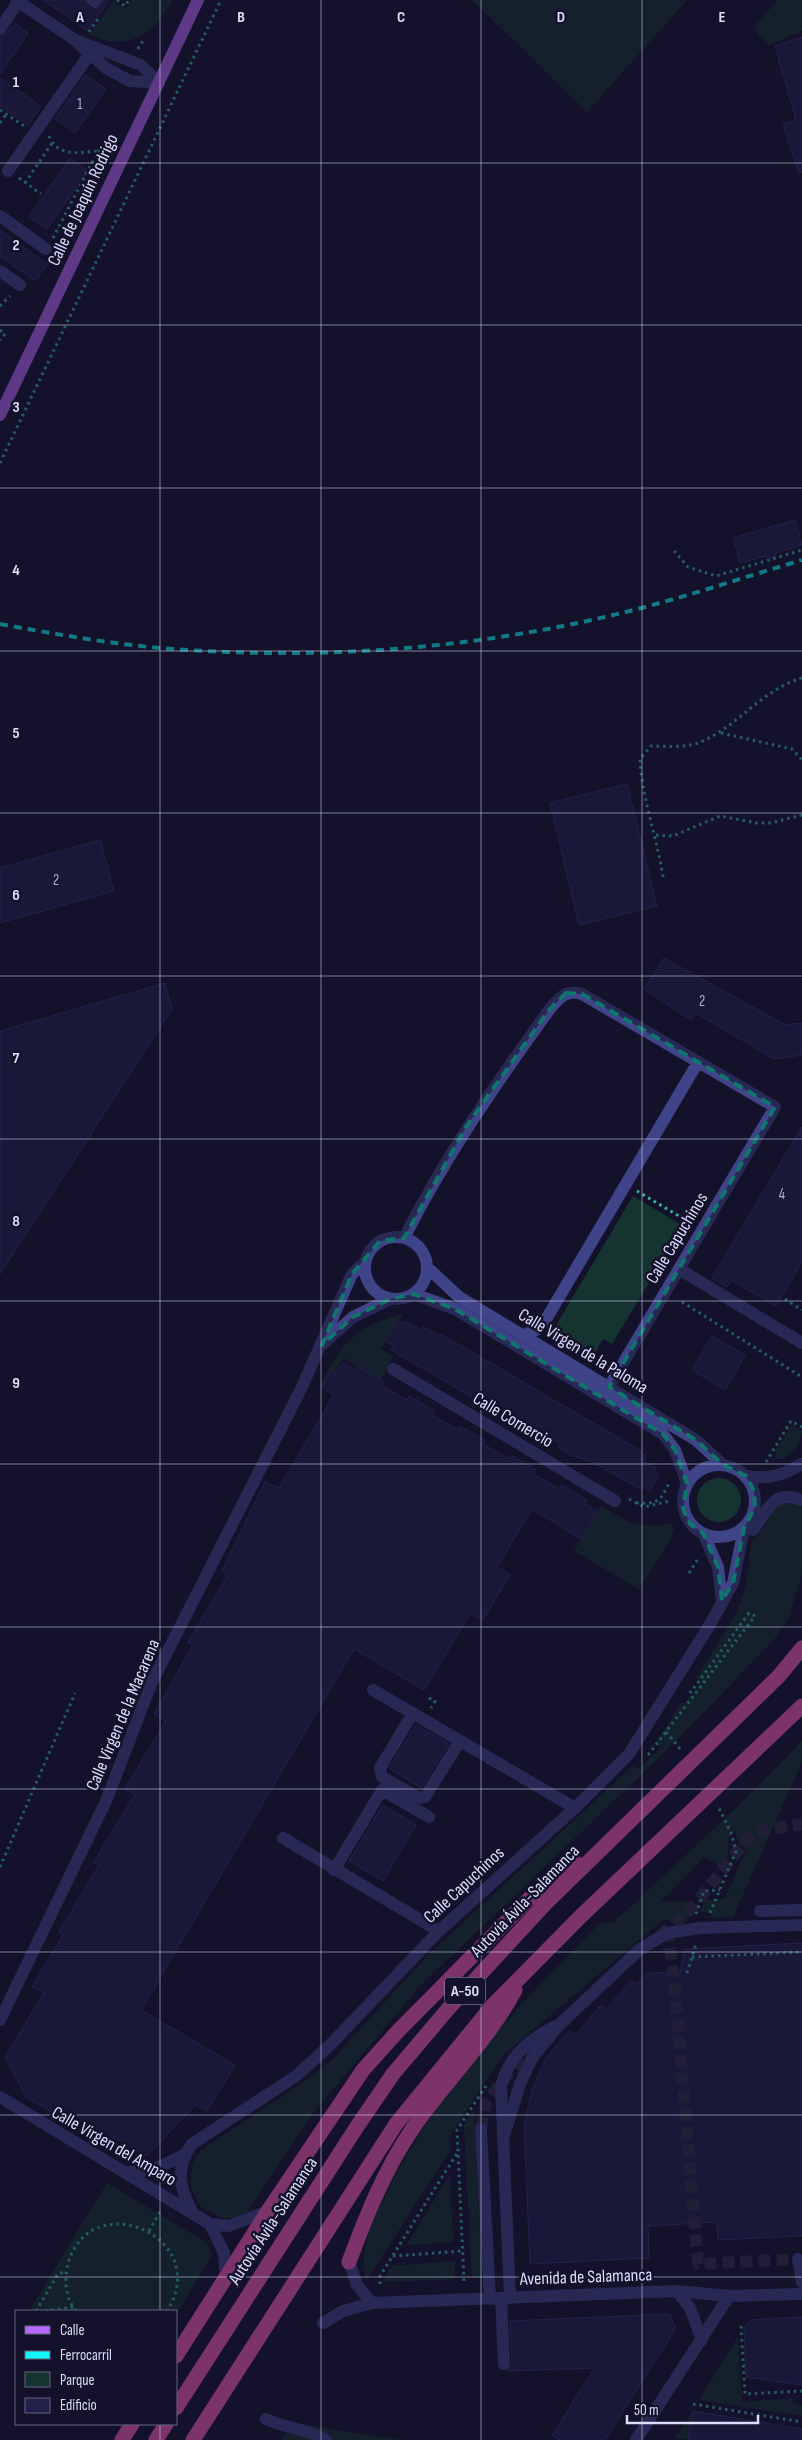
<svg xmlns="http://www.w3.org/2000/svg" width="802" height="2440" viewBox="0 0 802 2440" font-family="'Sofia Sans Condensed',sans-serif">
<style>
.green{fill:#153430}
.building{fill:#231f4b;stroke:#393276}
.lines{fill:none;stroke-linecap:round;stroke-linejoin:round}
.minor-tunnel{stroke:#32304a;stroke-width:12;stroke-dasharray:12 6;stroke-linecap:butt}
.path{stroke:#35b9a5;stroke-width:3;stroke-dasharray:2.5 4;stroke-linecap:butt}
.minor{stroke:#3f4387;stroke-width:12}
.major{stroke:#b668fa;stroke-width:12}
.highway{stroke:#f95cb6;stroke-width:15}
.rail{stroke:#10f5f7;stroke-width:4;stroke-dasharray:8 6;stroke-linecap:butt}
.marked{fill:none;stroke:#0f766e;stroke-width:4;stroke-dasharray:10 6;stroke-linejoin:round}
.grid{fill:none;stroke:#dddcfe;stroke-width:1;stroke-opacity:0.55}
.labels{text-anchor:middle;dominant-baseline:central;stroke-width:5;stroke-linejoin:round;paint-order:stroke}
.number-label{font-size:15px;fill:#aeadd1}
.shield{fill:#14122a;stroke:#a19fbe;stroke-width:1}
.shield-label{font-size:16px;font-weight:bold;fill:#dddcfe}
.street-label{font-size:18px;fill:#dddcfe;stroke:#14122a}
.grid-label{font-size:16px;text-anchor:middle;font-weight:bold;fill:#dddcfe;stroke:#14122a;stroke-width:5;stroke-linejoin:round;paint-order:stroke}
</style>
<rect width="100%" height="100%" fill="#14122a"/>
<path class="green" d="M132,0H172C156,33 126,54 90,34L113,1L126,9Z
M472,0H687L587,112Z
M778,0H802V31L769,45L757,34L756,24Z
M633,1196L683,1226L612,1344L603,1339L593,1357L552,1332Z
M404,1313L381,1349L393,1356L381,1380L344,1358L334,1373L330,1372L322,1388L319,1387C343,1341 354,1328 404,1313Z
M792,1425L802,1431C802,1443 788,1461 776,1459L775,1452Z
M697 1500a22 22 0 1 1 44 0a22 22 0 1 1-44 0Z
M787,1502L802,1506V1574L789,1617L773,1641L664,1753L420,1986L314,2112L247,2212L235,2218H222L200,2206L191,2188V2176L193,2163L200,2151L301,2084L331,2061L428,1955L633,1766L639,1769L660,1748L656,1742L682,1702L685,1703L701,1683L696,1678L736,1614L746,1586L751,1544L764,1527L771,1512L777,1506Z
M601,1506C628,1522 639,1530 671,1523L674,1528L670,1540L639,1589L574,1551Z
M802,1741V1762L733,1917L710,1918L713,1912H700L706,1900L725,1899L746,1850L739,1844L735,1831L727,1839C731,1850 727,1856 722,1867L704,1857L661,1901L694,1902L689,1919L663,1920L502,2056L449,2137L450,2151L366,2281C359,2247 374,2218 389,2188C441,2085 520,2004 600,1923L614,1922L732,1812Z
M474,2110L482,2278H472L464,2125Z
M450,2174L453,2242L407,2245Z
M107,2183L207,2243L212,2255L176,2314V2311H29Z
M455,2261V2279L383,2282L392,2266Z
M738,2337L742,2402L792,2398L793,2403L802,2405V2416L699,2400Z
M693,2411L688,2439L675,2438Z
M293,2423L401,2440H282Z"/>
<path class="building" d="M43,0H84L87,7L95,10L102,6L104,0H109L88,31Z
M14,23L28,33L0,74V37L6,34Z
M802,37V172L799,173L783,124L796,120L775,46Z
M85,75L106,89L75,133L55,119Z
M0,78L41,106L28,125L0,106Z
M70,158L88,171L47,229L29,217Z
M0,230L47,264L35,281L0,256Z
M795,520L802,545L776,553L775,556L768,558L765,556L740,563L733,538Z
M627,784L657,906L579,925L550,803Z
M100,840L114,891L0,923V868Z
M664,958L785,1025L802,1023V1055L774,1059L696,1013L691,1020L644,989Z
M165,983L172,1009L0,1274V1031Z
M802,1127V1262L776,1306L731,1280L727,1287L712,1278Z
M397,1321L404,1324L406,1321L422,1330L424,1327L440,1336L441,1334L641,1451L639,1453L646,1456L643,1461L656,1468L654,1471L659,1474L650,1491L643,1487L642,1490L594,1463L571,1455L558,1447L560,1443L523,1422L521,1424L515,1422L391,1350L394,1346L385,1341Z
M712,1336L745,1355L725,1390L692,1370Z
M343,1363L356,1370L358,1367L384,1382L382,1386L407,1400L409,1396L434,1411L432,1415L458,1430L460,1426L485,1440L483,1444L509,1459L511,1455L536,1470L533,1474L560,1489L562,1485L587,1500L585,1504L597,1511L581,1539L532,1509L497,1567L510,1575L483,1620L470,1614L424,1690L354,1649L141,2010L235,2065L207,2111L196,2105L146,2156L114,2137L108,2146L26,2097L5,2057L44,1993L32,1987L63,1935L59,1932L99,1865L94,1862L135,1794L125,1789L166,1721L154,1714L193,1645L188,1642L228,1575L222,1571L265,1482L279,1488L334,1395L322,1388L330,1371L336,1374Z
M416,1725L449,1744L421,1788L389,1768Z
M383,1805L416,1825L383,1881L349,1861Z
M802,1943V2236L718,2240L717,2222L648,2226L649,2258L530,2264L524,2124L532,2090L546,2058L569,2031L576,2035L601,2005L606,2009L632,1980L637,1984L648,1973L680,1972L685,1949Z
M669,2314L676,2328L605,2440H559L552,2435L595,2368L508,2371L512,2364L510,2321Z
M802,2317V2385L746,2377L744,2328L750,2320Z
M693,2411L802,2429V2440H688Z"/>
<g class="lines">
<path class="minor-tunnel" d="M667,1930L674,1977L698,2264L798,2259
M660,1936L692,1908L753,1832L802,1824
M481,2129L486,2103L510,2071L537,2047"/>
<path class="path" d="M117,0L125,6L129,0
M89,32L100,16
M138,49L144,39
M0,110L24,126
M0,123L6,114
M49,136C58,157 79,153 98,151
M19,178L41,194
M25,183L52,143
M53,238L98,151H104
M0,306L10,296
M0,330L5,334L0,340
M0,463L221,0
M674,551L688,567L716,576L802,550
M721,733L792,749L802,760
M656,835L673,836L720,816L757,823H771L802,815
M663,877C657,837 642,799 640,759L651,746C665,746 684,748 698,743C737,728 762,689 802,678
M637,1191L689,1222
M785,1299L802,1310
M682,1302L802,1377
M766,1462L791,1421L802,1427
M629,1499L644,1507L670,1501
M636,1503C660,1504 660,1501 670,1481
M689,1573L699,1557
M429,1698L435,1701L431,1708
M666,1732L682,1751
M648,1755L755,1616L749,1613L691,1692L686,1690
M0,1867L75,1693
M710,1913L736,1851L731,1833L718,1806
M696,1914L704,1891L720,1890
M692,1957L802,1952
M687,1973L696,1944
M149,2231L161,2210
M393,2256L463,2251
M464,2281L457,2130L486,2086
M380,2284V2276L459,2150
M36,2311L58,2274L66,2271
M45,2311L73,2307
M76,2311C65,2297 64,2280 68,2264C90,2184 214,2237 167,2311
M741,2326L745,2394L802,2391
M693,2404L802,2422"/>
<path class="minor" d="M16,0L75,40L106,68L130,81L159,83
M92,0L95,2L96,0
M0,29L18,2
M78,41L141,65L159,83
M8,171L89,55
M0,216L46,249
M0,271L20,285
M365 1268a31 31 0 1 1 62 0a31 31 0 1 1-62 0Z
M404,1238C446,1155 495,1085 549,1010C559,998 566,989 582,994L775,1107L609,1387
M427,1267L459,1297L696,1440L722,1464
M679,1269L802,1343
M414,1294L455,1309L663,1434L675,1450L687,1483
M524,1335L536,1330L545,1321L698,1062
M324,1343L353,1317L390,1299
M393,1369L615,1501
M683 1501a36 36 0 1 1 72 0a36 36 0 1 1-72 0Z
M746,1476C768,1480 783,1475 802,1464
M753,1530C768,1511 771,1489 802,1500
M703,1533L718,1567L722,1601
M373,1690L575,1808
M413,1713L380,1768L382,1777L419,1798L425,1797L460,1741
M283,1838L439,1931
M334,1870L382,1790L429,1817
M760,1911L802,1910
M0,2020L106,1801L152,1682L301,1389L352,1274L366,1261
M0,2097L210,2224L224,2253L226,2278
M481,2129L490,2299
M503,2139L520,2084L532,2058L560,2024L640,1949L667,1933L700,1928L802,1925
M127,2172C150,2173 165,2165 185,2154
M192,2211C179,2187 175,2168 192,2144L296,2076L329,2046L439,1931L575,1808L629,1754L709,1626L733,1583L744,1528
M210,2224L229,2226L268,2211
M798,2259L802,2282
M349,2262L357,2285L372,2303
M677,2291L690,2308L702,2340
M501,2298L504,2364
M510,2298L501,2086C509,2056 529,2039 556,2026
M323,2323L343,2311L372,2303L677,2291L729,2296L802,2294
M266,2419C286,2429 310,2429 326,2440
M636,2440L729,2296"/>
<path class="major" d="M0,415L198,0"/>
<path class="highway" d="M349,2262C366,2216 385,2169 413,2128C445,2081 488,2041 515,1990
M176,2356L268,2211L363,2070L399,2030L538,1890L576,1863
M176,2408L358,2125L393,2074L448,2009L545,1904L779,1676L802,1648
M122,2440L132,2424
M156,2440L166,2424
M193,2440L396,2124L493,2005L581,1916L802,1706"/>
<path class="rail" d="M0,624C50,633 99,642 150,647C302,661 461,651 609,616C674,601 738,579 802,560"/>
</g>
<path d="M0 0H802V2440H0ZM566,993L582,994L775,1107L609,1387L696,1440L722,1464L746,1476L754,1491L755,1507L744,1528L733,1583L722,1601L718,1567L703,1533L690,1524L683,1509L687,1483L675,1450L663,1434L455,1309L414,1294L390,1299L353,1317L322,1345L352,1274L380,1241L404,1238L466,1127L549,1010Z" fill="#14122a" fill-opacity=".55" fill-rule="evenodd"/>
<path class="marked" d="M566,993L582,994L775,1107L609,1387L696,1440L722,1464L746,1476L754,1491L755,1507L744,1528L733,1583L722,1601L718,1567L703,1533L690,1524L683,1509L687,1483L675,1450L663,1434L455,1309L414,1294L390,1299L353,1317L322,1345L352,1274L380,1241L404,1238L466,1127L549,1010Z"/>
<path class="grid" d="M160,0V2311M321,0V2440M481,0V2440M642,0V2440M0,163H802M0,325H802M0,488H802M0,651H802M0,813H802M0,976H802M0,1139H802M0,1301H802M0,1464H802M0,1627H802M0,1789H802M0,1952H802M0,2115H802M0,2277H802M160,2424V2440"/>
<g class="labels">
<g class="number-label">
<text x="80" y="104">1</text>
<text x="56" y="880">2</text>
<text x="702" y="1001">2</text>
<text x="782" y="1194">4</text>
</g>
<rect class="shield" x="445" y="1977.5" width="40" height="27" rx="4"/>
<g class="shield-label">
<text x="465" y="1991">A-50</text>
</g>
<g class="street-label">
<text transform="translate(83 200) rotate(-65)">Calle de Joaquín Rodrigo</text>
<text transform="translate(677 1238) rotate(-59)">Calle Capuchinos</text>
<text transform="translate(583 1351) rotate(31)">Calle Virgen de la Paloma</text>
<text transform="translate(513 1420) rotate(31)">Calle Comercio</text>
<text transform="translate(123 1715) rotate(-67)">Calle Virgen de la Macarena</text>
<text transform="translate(464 1885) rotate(-43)">Calle Capuchinos</text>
<text transform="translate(525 1901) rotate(-46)">Autovía Ávila-Salamanca</text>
<text transform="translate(114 2146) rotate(30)">Calle Virgen del Amparo</text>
<text transform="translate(273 2221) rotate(-57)">Autovía Ávila-Salamanca</text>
<text transform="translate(586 2277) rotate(-2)">Avenida de Salamanca</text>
</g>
</g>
<g class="grid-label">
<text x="80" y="22">A</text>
<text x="241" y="22">B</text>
<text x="401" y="22">C</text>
<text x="561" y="22">D</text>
<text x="722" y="22">E</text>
<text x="16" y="87">1</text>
<text x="16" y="250">2</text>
<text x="16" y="412">3</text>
<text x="16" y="575">4</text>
<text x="16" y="738">5</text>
<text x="16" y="900">6</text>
<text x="16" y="1063">7</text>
<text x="16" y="1226">8</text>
<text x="16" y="1388">9</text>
</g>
<rect x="15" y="2310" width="162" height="115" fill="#14122a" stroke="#64637f"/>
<rect x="25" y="2326" width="25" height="8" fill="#b668fa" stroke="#64637f"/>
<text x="60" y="2335" font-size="15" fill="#dddcfe">Calle</text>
<rect x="25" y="2351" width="25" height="8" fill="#10f5f7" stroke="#64637f"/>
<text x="60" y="2360" font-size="15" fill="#dddcfe">Ferrocarril</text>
<rect x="25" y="2372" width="25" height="15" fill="#153430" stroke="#64637f"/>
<text x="60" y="2385" font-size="15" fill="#dddcfe">Parque</text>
<rect x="25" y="2398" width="25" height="15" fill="#231f4b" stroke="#64637f"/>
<text x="60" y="2410" font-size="15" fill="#dddcfe">Edificio</text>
<path d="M627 2415v8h131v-8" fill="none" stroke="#dddcfe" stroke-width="2.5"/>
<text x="634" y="2415" font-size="15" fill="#dddcfe" stroke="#14122a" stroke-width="4" paint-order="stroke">50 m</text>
</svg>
